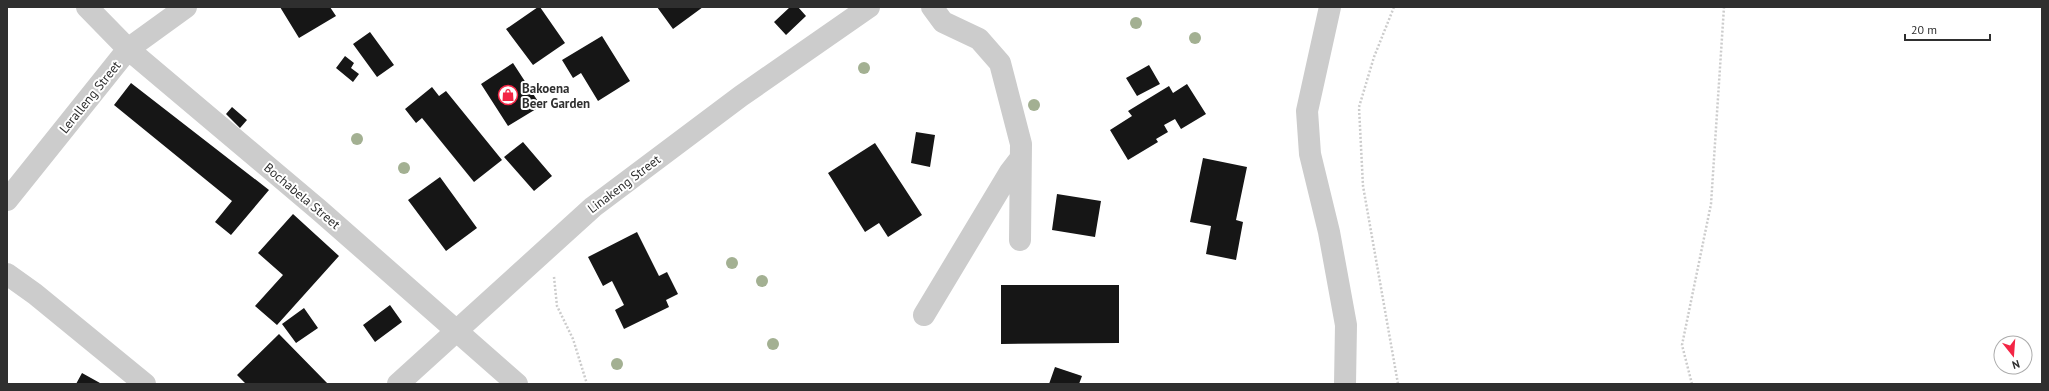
<svg xmlns="http://www.w3.org/2000/svg" width="2049" height="391" viewBox="0 0 2049 391" font-family="'PT Sans',sans-serif">
<style>
.building{fill:#161616}
.lines{fill:none;stroke-linecap:round;stroke-linejoin:round}
.path{stroke:#ccc;stroke-width:2.5;stroke-dasharray:2 2;stroke-linecap:butt}
.minor{stroke:#ccc;stroke-width:22}
.tree{fill:#a3b092}
.labels{text-anchor:middle;dominant-baseline:central;stroke-width:4;stroke-linejoin:round;paint-order:stroke}
.poi-label{font-size:13px;font-weight:bold;fill:#2f2f2f;stroke:#fff;text-anchor:start}
.street-label{font-size:13px;fill:#2f2f2f;stroke:#fff}
</style>
<rect width="100%" height="100%" fill="#fff"/>
<path class="building" d="M280,7H330L336,16L299,38Z
M538,7H540L565,43L533,65L506,29Z
M657,7H703L673,29Z
M790,7H798L806,16L786,35L774,22Z
M370,32L394,65L377,77L353,44Z
M602,36L630,81L598,101L581,73L573,78L562,60Z
M345,56L354,63L351,68L359,74L353,82L336,68Z
M513,63L541,106L508,126L481,84Z
M1149,65L1160,84L1137,96L1126,78Z
M131,83L269,190L231,235L215,222L232,201L114,105Z
M1187,84L1206,114L1181,129L1175,119L1164,125L1168,132L1156,139L1158,142L1128,160L1110,130L1132,116L1128,111L1169,86L1173,93Z
M432,87L439,96L446,91L502,160L474,182L422,118L416,123L405,109Z
M232,107L247,120L240,128L226,114Z
M916,132L935,135L930,167L911,163Z
M523,142L552,176L534,191L504,157Z
M875,143L922,215L888,237L879,223L865,232L828,173Z
M1203,158L1247,167L1236,220L1243,222L1236,260L1206,254L1211,226L1190,222Z
M440,177L477,228L446,251L408,200Z
M1057,194L1101,201L1095,237L1052,230Z
M293,214L339,256L277,325L255,306L283,275L258,253Z
M637,232L659,276L667,272L678,294L666,300L669,307L624,329L615,310L624,305L612,281L603,286L588,257Z
M1001,285H1119V343L1001,344Z
M390,305L402,322L375,342L363,325Z
M304,308L318,328L296,343L282,324Z
M279,334L328,384H246L237,375Z
M1055,367L1082,376L1079,384H1049Z
M82,373L100,383L99,384H76Z"/>
<g class="lines">
<path class="path" d="M1394,7L1374,57L1359,107L1363,186L1398,384
M554,277L557,306L573,339L587,384
M1692,384L1682,345L1711,204L1724,7"/>
<path class="minor" d="M87,7L128,49L319,210L517,384
M932,7L943,22L979,39L1000,63L1021,144L1020,240
M1330,7L1307,111L1310,154L1329,232L1346,325L1345,384
M7,200L128,49L186,7
M7,274L35,294L145,384
M924,315L1010,172L1020,159
M398,384L593,207L741,96L869,7"/>
</g>
<g class="tree">
<circle cx="1136" cy="23" r="6"/>
<circle cx="1195" cy="38" r="6"/>
<circle cx="864" cy="68" r="6"/>
<circle cx="1034" cy="105" r="6"/>
<circle cx="357" cy="139" r="6"/>
<circle cx="404" cy="168" r="6"/>
<circle cx="732" cy="263" r="6"/>
<circle cx="762" cy="281" r="6"/>
<circle cx="773" cy="344" r="6"/>
<circle cx="617" cy="364" r="6"/>
</g>
<defs>
<g id="shop-ring" transform="scale(1)"><circle r="9.5" fill="#fff" stroke="#f32545" stroke-width="1.5"/><path d="M-5-2.5h2.3a2.7 3.5 0 0 1 5.4 0H5L5.5 6h-11ZM-1.5-2.5h3a1.5 2.3 0 0 0-3 0Z" fill="#f32545"/></g>
</defs>
<g fill-rule="evenodd">
<use href="#shop-ring" x="508" y="95"/>
</g>
<g class="labels">
<g class="poi-label">
<text x="522" y="88">Bakoena<tspan x="522" dy="15">Beer Garden</tspan></text>
</g>
<g class="street-label">
<text transform="translate(90 97) rotate(-51)">Leralleng Street</text>
<text transform="translate(624 184) rotate(-37)">Linakeng Street</text>
<text transform="translate(302 196) rotate(40)">Bochabela Street</text>
</g>
</g>
<rect width="2049" height="391" fill="none" stroke="#2f2f2f" stroke-width="16"/>
<g transform="translate(2013 355) rotate(163)"><circle r="19" fill="#ffffff" stroke="#acacac"/>
<path d="M0-3L7 15L0 10L-7 15Z" fill="#f32545"/>
<text y="-6" font-size="11" font-weight="bold" text-anchor="middle" fill="#2f2f2f">N</text>
</g>
<path d="M1905 34v6h85v-6" fill="none" stroke="#2f2f2f" stroke-width="2"/>
<text x="1911" y="34" font-size="12" fill="#2f2f2f" stroke="#ffffff" stroke-width="3" paint-order="stroke">20 m</text>
</svg>
